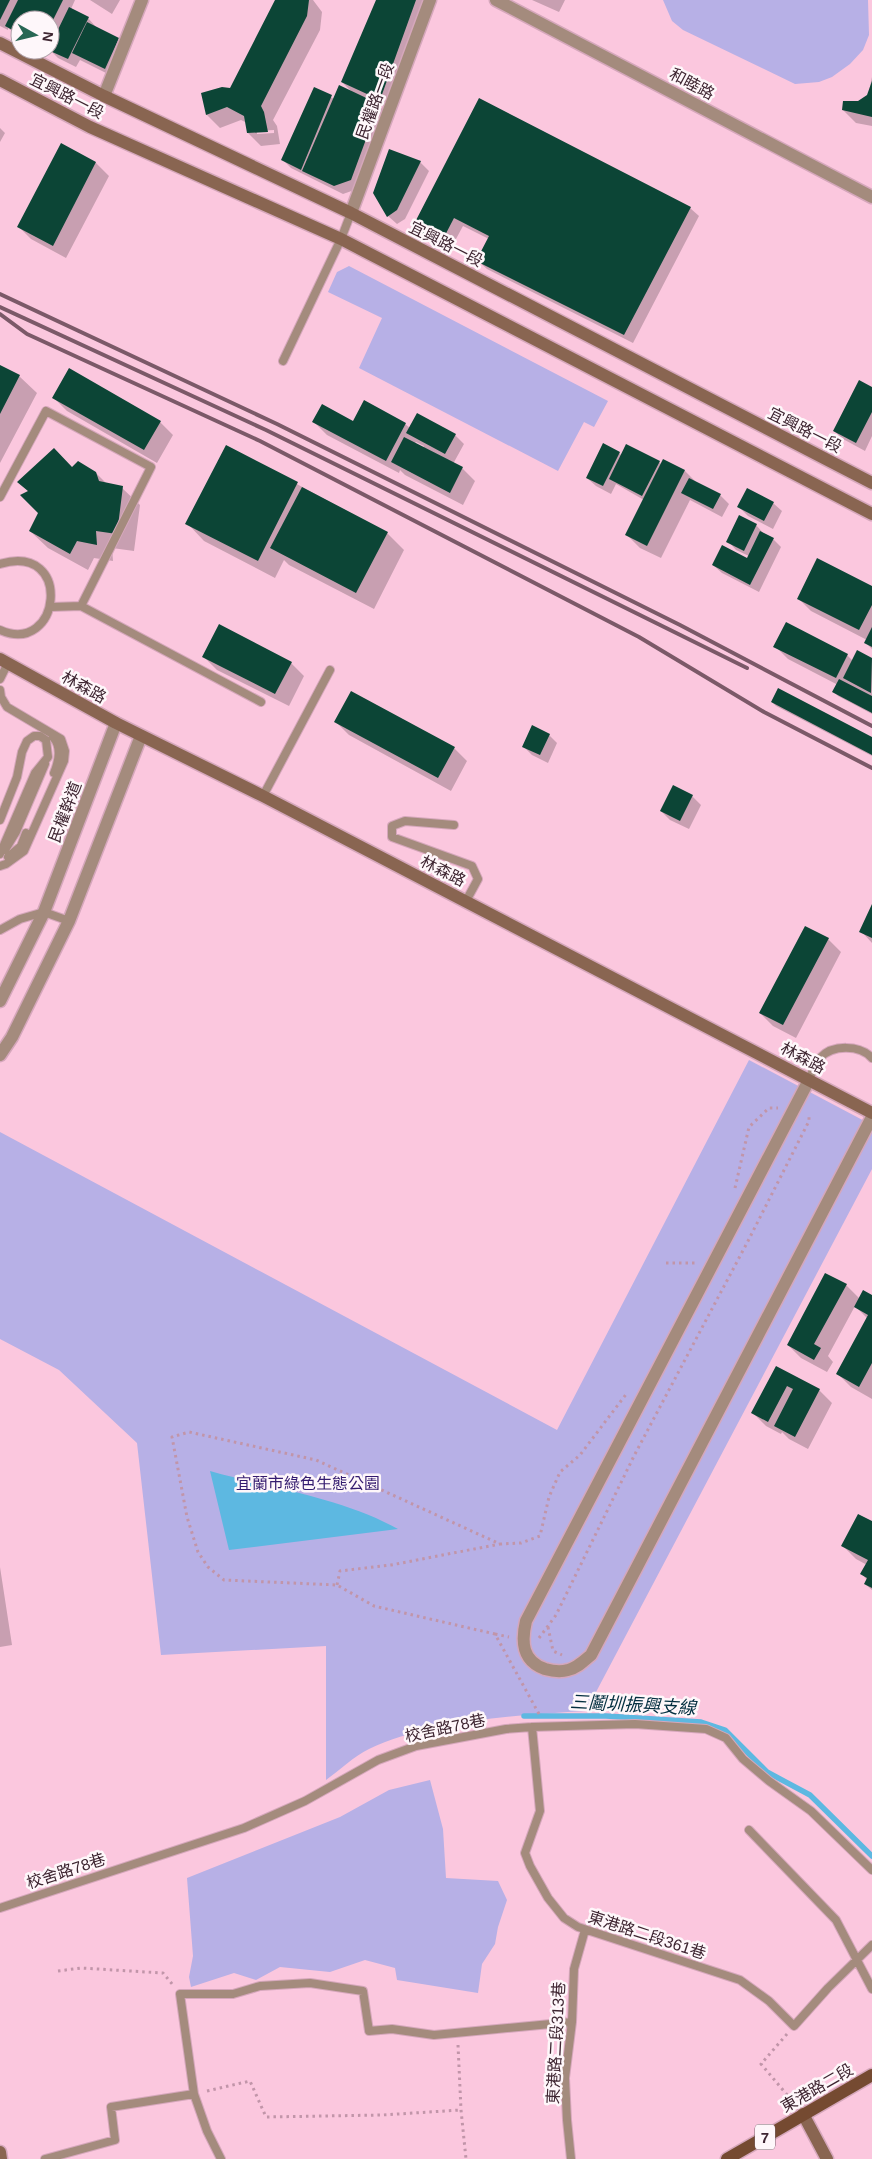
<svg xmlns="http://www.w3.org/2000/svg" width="872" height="2159" viewBox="0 0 872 2159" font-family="Helvetica,'Noto Sans TC',sans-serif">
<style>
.green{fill:#b7b0e6}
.water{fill:#5db8e1}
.shadow{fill:#0003;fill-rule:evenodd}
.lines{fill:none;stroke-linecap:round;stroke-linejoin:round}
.stream{stroke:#5db8e1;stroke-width:5.5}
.building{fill:#0c4536}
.lane-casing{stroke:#d5a7bb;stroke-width:10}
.street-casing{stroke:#d5a7bb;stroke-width:15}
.secondary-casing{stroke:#d5a7bb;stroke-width:15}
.primary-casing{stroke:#d5a7bb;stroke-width:15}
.path{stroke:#c195a9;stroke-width:3;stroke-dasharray:2.5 4;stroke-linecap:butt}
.lane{stroke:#a48b7d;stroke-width:8}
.street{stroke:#a48b7d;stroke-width:12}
.secondary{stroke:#896551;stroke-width:12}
.primary{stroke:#754a31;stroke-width:12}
.rail{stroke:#7b5968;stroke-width:4}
.labels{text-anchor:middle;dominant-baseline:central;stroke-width:5;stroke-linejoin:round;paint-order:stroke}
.shield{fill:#fef7fa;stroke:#78646d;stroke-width:1}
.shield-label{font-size:15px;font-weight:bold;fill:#3e2531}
.street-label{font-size:16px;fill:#3e2531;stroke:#fef7fa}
.park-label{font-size:16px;fill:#341b6f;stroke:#fef7fa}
.water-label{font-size:18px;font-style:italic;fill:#042f40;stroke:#fef7fa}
</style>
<rect width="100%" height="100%" fill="#fbc7de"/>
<path class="green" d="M663,0H868L869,35L863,50L850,64L832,77L819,82L795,84L683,30L672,21Z
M349,266L608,401L594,427L584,422L558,471L359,368L382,318L328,292L337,272Z
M749,1060L872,1125V1169L586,1711C519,1715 431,1720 369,1749C354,1756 340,1770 326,1780V1646L161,1655L137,1443L59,1370L0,1339V1132L557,1430Z
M430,1780L443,1829L446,1878L498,1881L507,1900L498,1927L495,1944L482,1964L478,1993L397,1980L395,1968L365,1960L330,1972L280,1967L256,1980L234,1973L191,1987L189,1977L193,1956L187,1878L340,1817L389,1790Z"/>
<path class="water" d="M210,1471C273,1489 340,1497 398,1529L229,1550Z"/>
<path class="shadow" d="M0,0H75L71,9L88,18L96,27L118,39L127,47L114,77L80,60L76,67L58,58L50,50L49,52L45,50H50V20H20V37L8,28V30L0,26Z
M90,0H120L112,14Z
M277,0H313L322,12L320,30L273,120L277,126L280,144L261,146L248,133L247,123L241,120L220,128L207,115L202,94L231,89ZM274,130V133L257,134V131Z
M378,0H426L389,108L375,102L387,114L360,188L343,194L291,168L283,160L315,88L334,99L352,92L342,82Z
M532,0H565L559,12Z
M872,77V126L856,123L843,110L868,96Z
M480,99L690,208L699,216L633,343L487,269L478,261L489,239L463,226L450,250L422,236L413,227Z
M0,128L5,133L0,142Z
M62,145L96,163L109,176L66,258L31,239L18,226Z
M420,162L429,171L405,219L397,224L388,216Z
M0,366L19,376L37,393L0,463Z
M872,388V436L865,451L843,439L834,431Z
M54,398L160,422L173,435L157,463L67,411Z
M314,422L405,424L410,428L455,435L464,444L453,464L462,468L475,481L463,505L405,475L400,470L399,473L327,435ZM416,442L424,446L423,448L414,444Z
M227,446L387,533L404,550L374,609L289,565L284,560L275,578L204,541L187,523Z
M619,453L622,456L659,462L662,465L685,471L697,483L720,495L729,504L722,517L690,500L661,558L640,548L627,535L644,500L616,484L611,494L596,486L587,478Z
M72,468L96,473L107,484L122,488L140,505L134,551L112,548L113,561L94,558L88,570L48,548L30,531L40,513L29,492L19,482Z
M773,503L782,511L773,529L748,516L739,507Z
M756,525L764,534L773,539L781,547L759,592L722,573L713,565L747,560L749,556L736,550L728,541Z
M872,587V649L866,643L867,640L811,611L798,598Z
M775,646L847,655L853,661L857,652L872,659V714L838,696L834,692L838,685L788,659Z
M204,657L291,663L304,676L289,706L217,670Z
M772,702L872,738V756L776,706Z
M336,722L454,748L467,761L451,791L349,735Z
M549,735L557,743L548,763L532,755L523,746Z
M692,796L701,805L689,829L670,820L661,811Z
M872,907V943L861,931Z
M828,939L841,952L796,1038L773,1026L760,1013Z
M846,1285L860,1299L872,1296V1399L851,1387L838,1374L868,1319L855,1306L828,1356L833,1362L827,1372L801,1358L788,1345Z
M776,1368L819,1390L832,1403L808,1449L789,1439L782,1432L781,1434L766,1426L753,1413Z
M872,1523V1590L865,1584L867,1580L862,1574L867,1565L856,1559L843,1546Z
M0,1567L12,1645L0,1647Z"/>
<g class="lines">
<path class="stream" d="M524,1716H606L701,1722L725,1730L767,1772L810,1795L872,1856"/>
</g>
<path class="building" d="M0,0H10L0,20Z
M18,0H63L50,26V20H20V34L5,26Z
M275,0H309L307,16L261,106L264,112L268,132L247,133L244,116L227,107L206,115L201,93L222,87L230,88Z
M376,0H416L380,100L341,82Z
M69,7L89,17L68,59L50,51V46Z
M87,22L119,38L105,69L72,53Z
M872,81V117L842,110L843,101H858L867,95Z
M339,85L379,104L351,180L334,186L302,171Z
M314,87L332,95L301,170L281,160Z
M479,98L691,207L624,335L476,261L489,236L454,218L441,243L412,228Z
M61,143L96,162L53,246L17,227Z
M389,149L421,161L397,210L387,217L373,193Z
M0,365L20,375L0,414Z
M69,368L161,421L144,450L52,398Z
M859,380L872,387V412L856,443L833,431Z
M364,400L406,423L386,461L312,422L322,404L353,421Z
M417,413L456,434L445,454L406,433Z
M404,437L463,467L450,493L391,462Z
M603,443L620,452L603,486L586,478Z
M626,444L660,461L642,496L609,479Z
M226,445L298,482L258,561L185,524Z
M54,448L72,467L78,461L96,472L99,481L123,486L117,534L96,531L97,545L77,541L70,554L29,531L38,513L20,495L28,491L17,482Z
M663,459L685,470L647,546L625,535Z
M689,478L721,494L713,509L681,493Z
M302,487L388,532L356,593L270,548Z
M747,488L774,502L764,521L737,507Z
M739,515L757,524L744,551L726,542Z
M760,531L774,538L750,585L712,565L722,545L747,558Z
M817,558L872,586V605L859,630L797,599Z
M786,622L848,654L836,678L773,647Z
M219,624L292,662L275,694L202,657Z
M872,627V647L864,643Z
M857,650L872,658L871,693L843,678Z
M839,679L872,696V713L832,692Z
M778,688L872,737V755L771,702Z
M351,691L455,747L438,778L334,722Z
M532,725L550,734L540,755L522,747Z
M673,785L693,795L680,821L660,811Z
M872,904V938L859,932Z
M805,926L829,938L783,1025L759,1013Z
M825,1273L847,1284L814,1344L821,1348L814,1360L787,1345Z
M863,1290L872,1295V1363L859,1387L836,1374L868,1315L854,1307Z
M776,1366L820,1389L795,1437L774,1426L793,1389L787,1386L768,1422L751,1413Z
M858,1514L872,1521V1588L864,1584L867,1578L860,1574L868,1560L841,1546Z"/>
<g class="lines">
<g class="lane-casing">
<path id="lane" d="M283,361L341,239L351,213
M0,497L46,411L151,467L81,606L51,607
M0,564C74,542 61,657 0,630
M81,606L261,702
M0,679L8,663
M0,690L1,697L7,707L61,739L65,751L64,761L24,851L6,864L0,866
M53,737C62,747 59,761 54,773
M263,796L330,670
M0,820L17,777L22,752L27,741L34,736H40L46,740L48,757L35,773L0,854
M454,825L405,821L392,826V837L472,866L478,879L466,901
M5,850L16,832L45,764
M8,857L21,846L26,833
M0,930L20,919L44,912L69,921
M809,1080C812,1073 815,1063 820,1058C833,1044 860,1045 872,1058
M532,1727L540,1811L525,1853L530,1866L548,1898L564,1918L578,1927L740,1980L769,2001L794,2026L828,1988L872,1945
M749,1830L836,1920L872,1989
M0,1908L244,1828L305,1801L378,1760L416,1746L506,1729L532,1727L635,1724L706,1729L726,1738L743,1759L769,1781L811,1811L872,1870
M45,2159L115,2140L111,2107L194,2094
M221,2159L207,2131L194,2094L180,1994H233L260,1986L310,1983L363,1991L369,2031L392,2029L434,2035L572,2022
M571,2159L567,2120L565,2078L572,2022L574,1969L585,1930"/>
</g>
<g class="street-casing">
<path id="street" d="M496,0L872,197
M104,96L142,0
M351,213L430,0
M0,1001L44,912L116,723
M0,1055L12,1037L69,921L141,736
M809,1080L526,1621C521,1642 522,1661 545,1669C552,1671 561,1672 568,1670C577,1668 584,1661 591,1655L872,1117"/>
</g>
<g class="secondary-casing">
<path id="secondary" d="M0,43L104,96L351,213L872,483
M0,80L90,127L341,239L872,514
M0,659L116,723L263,796L872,1113
M803,2114L827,2159
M0,2152L1,2159"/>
</g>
<g class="primary-casing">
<path id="primary" d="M727,2159L872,2075"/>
</g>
<path class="path" d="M735,1188L749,1127L769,1108H778
M666,1263H698
M337,1585L340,1571L391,1565L500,1544
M548,1627L553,1651L562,1655
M495,1634L509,1637
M539,1638L556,1615L635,1454L748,1241L809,1121V1114
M539,1714L495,1634L374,1606L337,1585L224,1580L208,1567L198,1552L187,1517L172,1437L189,1432L316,1460L500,1544L521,1543L540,1536L549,1497L560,1472L580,1455L627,1393
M58,1971L81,1968L163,1973L173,1985
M787,2034L761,2064L794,2103
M458,2045L461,2110L466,2159
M207,2091L250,2081L266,2117L382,2115L461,2110"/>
<use href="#lane" class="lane"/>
<use href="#street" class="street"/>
<use href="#secondary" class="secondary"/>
<use href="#primary" class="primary"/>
<path class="rail" d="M0,294L277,424L680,625L872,726
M0,307L266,430L747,668
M0,314L27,334L260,441L639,637L764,712L872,768"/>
</g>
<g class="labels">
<rect class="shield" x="755" y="2124.5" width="20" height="25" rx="4"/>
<g class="shield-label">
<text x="765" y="2137">7</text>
</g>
<g class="street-label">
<text transform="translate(692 84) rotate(28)">和睦路</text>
<text transform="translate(67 96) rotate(27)">宜興路一段</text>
<text transform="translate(375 101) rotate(-70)">民權路一段</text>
<text transform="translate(446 244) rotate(27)">宜興路一段</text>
<text transform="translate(805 430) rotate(27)">宜興路一段</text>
<text transform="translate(84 687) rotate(29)">林森路</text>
<text transform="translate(65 812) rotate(-69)">民權幹道</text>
<text transform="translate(443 871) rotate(27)">林森路</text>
<text transform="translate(803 1058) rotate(28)">林森路</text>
<text transform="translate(445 1728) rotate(-12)">校舍路78巷</text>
<text transform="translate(66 1871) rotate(-18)">校舍路78巷</text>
<text transform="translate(647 1935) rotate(18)">東港路二段361巷</text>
<text transform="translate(556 2043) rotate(-87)">東港路二段313巷</text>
<text transform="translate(817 2088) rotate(-30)">東港路二段</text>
</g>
<g class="park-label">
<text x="308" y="1483">宜蘭市綠色生態公園</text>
</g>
<g class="water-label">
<text transform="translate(633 1705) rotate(3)">三鬮圳振興支線</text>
</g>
</g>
<g transform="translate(35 35) rotate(98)"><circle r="24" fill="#fef7fa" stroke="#b1a3aa"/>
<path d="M0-4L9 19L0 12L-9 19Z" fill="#286754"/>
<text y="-8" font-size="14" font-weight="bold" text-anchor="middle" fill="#3e2531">N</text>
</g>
</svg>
